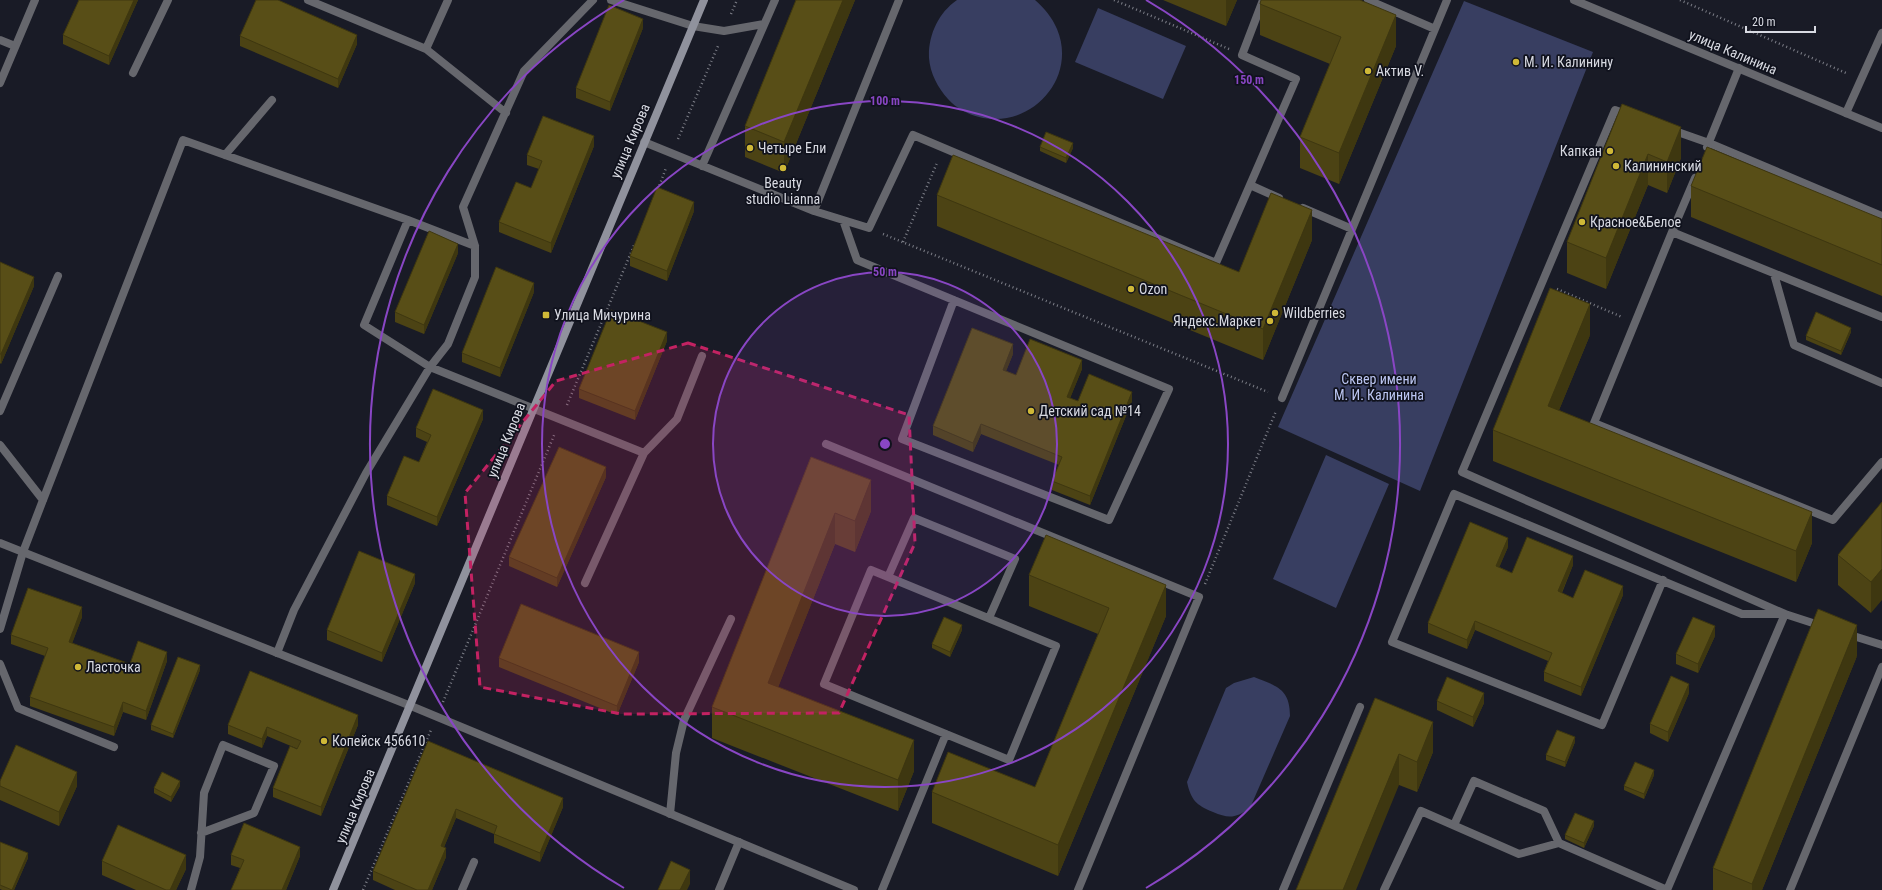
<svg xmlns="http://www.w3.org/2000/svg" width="1882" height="890" viewBox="0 0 1882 890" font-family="'Roboto Condensed',sans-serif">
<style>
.green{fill:#383e61}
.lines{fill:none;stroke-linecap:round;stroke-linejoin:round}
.path{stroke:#7d7f88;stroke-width:2.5;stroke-dasharray:1 3;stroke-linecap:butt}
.service{stroke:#66676d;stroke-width:8}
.minor{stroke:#66676d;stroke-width:8}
.tertiary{stroke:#66676d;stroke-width:8}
.secondary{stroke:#90929d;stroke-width:8}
.wall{fill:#4c4314}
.shaded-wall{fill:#3e3710}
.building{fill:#584e17;stroke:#3e3710}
.marked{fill:#c32262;fill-opacity:0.2;stroke:#c32262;stroke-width:3;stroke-dasharray:8 5;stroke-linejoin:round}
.ring{fill:none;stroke:#8946c4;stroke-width:2}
.poi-dot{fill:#cfb837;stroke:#10121d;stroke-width:1.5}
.labels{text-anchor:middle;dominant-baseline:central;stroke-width:3.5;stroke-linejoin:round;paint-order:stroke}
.street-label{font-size:14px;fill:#d8dae2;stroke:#10121d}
.poi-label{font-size:14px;fill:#d8dae2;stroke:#10121d;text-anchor:start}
.park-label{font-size:14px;fill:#bcc6f2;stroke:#10121d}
.centre{fill:#8946c4;stroke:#10121d;stroke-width:2}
.ring-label{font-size:12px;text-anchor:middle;font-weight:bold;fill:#8946c4;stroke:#10121d;stroke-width:3.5;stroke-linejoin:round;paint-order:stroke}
</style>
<rect width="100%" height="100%" fill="#191b26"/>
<path class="green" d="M957,0H1035C1044,8 1052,17 1057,29C1078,79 1030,130 979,117C967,114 956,108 948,99C938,88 930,73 929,58C928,36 938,13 957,0Z
M1464,1L1593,52L1420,491L1278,427Z
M1098,8L1186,46L1163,99L1075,62Z
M1326,455L1389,484L1336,608L1273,579Z
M1254,677C1276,686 1290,688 1290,716L1250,808C1236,818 1229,819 1213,812C1196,805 1191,800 1187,782L1226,688L1234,683Z"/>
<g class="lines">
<path class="path" d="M1114,0L1229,49
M1680,0L1846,73
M731,14L737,0
M678,139L718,46
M658,189L666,168
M883,234L1268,392
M903,242L937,163
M1557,289L1622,317
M567,405L635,243
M1205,584L1276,411
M443,702L555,433
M363,890L431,730"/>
<path class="service" d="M308,0L426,49L506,113
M611,0L693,26L724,31L764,24
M1368,0L1435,29
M0,40L15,46
M426,49L448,0
M133,73L168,0
M1846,113L1882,33
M1629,115L1615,110L1462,472L1785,614L1667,890
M1672,130L1709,143L1882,216
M644,142L814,211L869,228L913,135L1216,263L1296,79L1242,55L1263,0
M1707,147L1739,68
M225,155L272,100
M702,166L775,0
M1250,185L1279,198
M1303,208L1352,229
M814,211L899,0
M408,220L364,325L430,367L644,453L585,583
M843,220L857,260L1169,389L1109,520L902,439L954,300
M1672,232L1695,178
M1774,274L1794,345L1882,383
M1882,317L1672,232L1594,423L1833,520L1882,462
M1282,398L1447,0
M0,411L58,276
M826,444L1199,597L1078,890
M0,445L43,500
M644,453L677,419L702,356
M871,570L1056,646L1009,760L824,684Z
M888,577L914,518L1015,559L989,618
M1663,580L1602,725L1392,642L1454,494L1742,614H1785L1822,626
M0,629L23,552L43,500L183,140L408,220L475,246
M1847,634L1882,645
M277,653L294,610L366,473L430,367L448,344L475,277V246L463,207L524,71L593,0
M0,664L18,708L114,747
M670,814L676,753L684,720L731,619
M1454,825L1474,781L1544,811L1559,843
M191,890L200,857L204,793L223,745L274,766L254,813L201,833
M462,890L474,862
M719,890L739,842
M882,890L946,734
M1283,890L1360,707
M1384,890L1421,811L1519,854L1559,843L1667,890
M1790,890L1882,667"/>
<path class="minor" d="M0,543L411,706L854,890"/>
<path class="tertiary" d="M1574,0L1882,128
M0,83L35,0"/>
<path class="secondary" d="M333,890L704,0"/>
</g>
<path class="wall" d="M79,0H138L109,65L63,44V35Z
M796,0H855L784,173L745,157V126Z
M1163,0H1237L1226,26Z
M1260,4L1396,46L1339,184L1300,168V137L1330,64L1260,35Z
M643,28L610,111L576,98V88Z
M240,36L357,44L338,88L240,46Z
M1622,104L1681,158L1667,193L1648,185L1606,289L1567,273V242Z
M594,146L551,253L499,232V222L531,188L539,169L527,165V155Z
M1040,147L1073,148L1066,163L1040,151Z
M1691,186L1882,219V296L1691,217Z
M937,195L1239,272L1312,240L1263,360L937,226Z
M694,211L667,281L630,266V256Z
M458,253L424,334L395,322V312Z
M0,262L34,286L1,364L0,363Z
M534,292L500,377L462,362V353Z
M1851,332L1841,355L1806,340V336Z
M1590,335L1559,410L1812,543L1796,582L1493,461V430Z
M667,341L635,420L579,398V389Z
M1013,354L1006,371L1016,375L1082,369L1070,398L1078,401H1132L1090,505L1052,490V481L1059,465L981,434L973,452L933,435V426Z
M483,419L437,526L387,505V496L419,462L427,442L416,437V428Z
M811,457L871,511L855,552L835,544L778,687L914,771L898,811L712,738V707Z
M606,477L557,587L509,566V557Z
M1882,502L1871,613L1838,585V555Z
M1508,547L1499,567L1512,573L1573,565L1562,593L1573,598L1623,595L1581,696L1544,681V672L1548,661L1475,630L1467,649L1428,633V623Z
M1029,575L1166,616L1058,876L932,823V792L1035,787L1098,634L1029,606Z
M415,583L382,662L327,640V630Z
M82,617L72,643L130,664L167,661L146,720L123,712L114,736L30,706V697L45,656L11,644V635Z
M962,630L950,657L932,648V644Z
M1715,636L1698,673L1676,664V654Z
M1857,656L1762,890H1713V868Z
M499,658L639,662L617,715L499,667Z
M200,670L173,738L151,730V725Z
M1689,693L1668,742L1650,733V724Z
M1375,698L1433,752L1417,792L1399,785Z
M1437,701L1484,703L1473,727L1437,710Z
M228,725H358L321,816L273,797V788L298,749L267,736L262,748L228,734Z
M428,741L563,807L540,862L494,843V834L456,818L444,847L446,857L432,890H395L373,880V871Z
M1575,742L1565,767L1546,760V755Z
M1654,775L1644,799L1624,790V786Z
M0,781L77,786L59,826L0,800Z
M180,786L171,802L154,793V788Z
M1594,826L1584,848L1565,839V835Z
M0,842L28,858L14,890H2L0,889Z
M231,855L300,856L286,890H231L240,868L231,865Z
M102,861L186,869L176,890H136L102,875Z"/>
<path class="shaded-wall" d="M134,0H138L109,65V56Z
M843,0H855L784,173V142Z
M1226,0H1237L1226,26Z
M1396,15V46L1339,184V153Z
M643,19V28L610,111V102Z
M357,35V44L338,88V79Z
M1681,127V158L1667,193V162Z
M594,136V146L551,253V243Z
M1073,143V148L1066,163V158Z
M1648,154V185L1606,289V258Z
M694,202V211L667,281V271Z
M1312,210V240L1263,360V329Z
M458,244V253L424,334V325Z
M34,277V286L1,364V354Z
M534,283V292L500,377V368Z
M1590,304V335L1548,437V406Z
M1851,328V332L1841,355V351Z
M667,332V341L635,420V411Z
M1013,344V354L1003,379V370Z
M1082,360V369L1067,406V397Z
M1132,392V401L1090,505V496Z
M483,410V419L437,526V517Z
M981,424V434L973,452V443Z
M606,467V477L557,587V578Z
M871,480V511L855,552V521Z
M1812,512V543L1796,582V551Z
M835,513V544L768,713V683Z
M1508,538V547L1496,575V566Z
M1573,556V565L1558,601V591Z
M1882,569V600L1871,613V582Z
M415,574V583L382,662V653Z
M1166,585V616L1058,876V845Z
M1623,586V595L1581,696V687Z
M82,607V617L69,652V642Z
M1475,621V630L1467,649V640Z
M962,625V630L950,657V652Z
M1857,625V656L1762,890H1752V884Z
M1715,626V636L1698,673V664Z
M167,652V661L146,720V711Z
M639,652V662L617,715V706Z
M200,665V670L173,738V734Z
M1689,684V693L1668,742V732Z
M1484,693V703L1473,727V717Z
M123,702V712L114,736V727Z
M358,715V725L321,816V807Z
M1433,722V752L1417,792V762Z
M267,727V736L262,748V739Z
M1575,737V742L1565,767V762Z
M914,740V771L898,811V780Z
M1399,754V785L1356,890H1343Z
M1654,770V775L1644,799V794Z
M77,772V786L59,826V812Z
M180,781V786L171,802V797Z
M563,798V807L540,862V853Z
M456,809V818L441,855V846Z
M1594,821V826L1584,848V843Z
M300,847V856L286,890H282Z
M446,848V857L432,890H428Z
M28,853V858L14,890H12Z
M186,855V869L176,890H170Z
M690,870V884L687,890H680Z"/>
<path class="building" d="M79,0H134L109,56L63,35Z
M256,0H278L357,35L338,79L240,36Z
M796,0H843L784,142L745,126Z
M1261,0H1360L1396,15L1339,153L1300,137L1341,37L1260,4Z
M609,5L643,19L610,102L576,88Z
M1622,104L1681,127L1667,162L1648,154L1606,258L1567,242Z
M543,116L594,136L551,243L499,222L516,182L531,188L542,161L527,155Z
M1046,132L1073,143L1066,158L1040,147Z
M1707,147L1882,219V265L1691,186Z
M953,155L1239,272L1271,193L1312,210L1263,329L937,195Z
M657,187L694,202L667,271L630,256Z
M429,231L458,244L424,325L395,312Z
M0,262L34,277L1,354H0Z
M496,267L534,283L500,368L462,353Z
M1550,288L1590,304L1548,406L1812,512L1796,551L1493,430Z
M611,310L667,332L635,411L579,389Z
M1816,312L1851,328L1841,351L1806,336Z
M972,328L1013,344L1003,370L1016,375L1030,339L1082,360L1067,397L1078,401L1089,374L1132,392L1090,496L1052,481L1062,457L981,424L973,443L933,426Z
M433,389L483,410L437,517L387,496L404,456L419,462L431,435L416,428Z
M559,447L606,467L557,578L509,557Z
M811,457L871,480L855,521L835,513L768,683L914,740L898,780L712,707Z
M1882,502V569L1871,582L1838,555Z
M1470,522L1508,538L1496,566L1512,573L1527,537L1573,556L1558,591L1573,598L1585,570L1623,586L1581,687L1544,672L1552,653L1475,621L1467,640L1428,623Z
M1046,535L1166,585L1058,845L932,792L948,752L1035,787L1109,608L1029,575Z
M359,551L415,574L382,653L327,630Z
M28,588L82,607L69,642L130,664L138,641L167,652L146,711L123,702L114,727L30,697L48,648L11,635Z
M521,604L639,652L617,706L499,658Z
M1818,609L1857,625L1752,884L1713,868Z
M944,617L962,625L950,652L932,644Z
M1693,617L1715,626L1698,664L1676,654Z
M178,657L200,665L173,734L151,725Z
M250,671L358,715L321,807L273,788L290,746L297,749L301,741L267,727L262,739L228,725Z
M1671,676L1689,684L1668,732L1650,724Z
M1447,677L1484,693L1473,717L1437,701Z
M1375,698L1433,722L1417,762L1399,754L1343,890H1296Z
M1557,730L1575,737L1565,762L1546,755Z
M428,741L563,798L540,853L494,834L497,826L456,809L441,846L446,848L428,890H417L373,871Z
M16,745L77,772L59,812L0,786V781Z
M1635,762L1654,770L1644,794L1624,786Z
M162,772L180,781L171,797L154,788Z
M1575,813L1594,821L1584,843L1565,835Z
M244,823L300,847L282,890H231L244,860L231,855Z
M118,825L186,855L170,890H166L102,861Z
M0,842L28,853L12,890L0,885Z
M671,861L690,870L680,890H658Z"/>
<path class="marked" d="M688,343L909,415L915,543L839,713L621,714L480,687L465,493L556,381Z"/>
<circle cx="885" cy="444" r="172" fill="#8946c4" fill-opacity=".12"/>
<g class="ring">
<circle cx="885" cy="444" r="172"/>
<circle cx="885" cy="444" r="343"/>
<path d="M624 888A515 515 0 0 1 624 0M1146 0A515 515 0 0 1 1146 888"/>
</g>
<g class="poi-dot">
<circle cx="1516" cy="62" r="4"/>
<circle cx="1368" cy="71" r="4"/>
<circle cx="750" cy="148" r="4"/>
<circle cx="1610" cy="151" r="4"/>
<circle cx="1616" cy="166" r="4"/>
<circle cx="783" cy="168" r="4"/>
<circle cx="1582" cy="222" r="4"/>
<circle cx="1131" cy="289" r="4"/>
<circle cx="1275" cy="313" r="4"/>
<rect x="542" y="311" width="8" height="8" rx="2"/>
<circle cx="1270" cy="321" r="4"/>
<circle cx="1031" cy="411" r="4"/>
<circle cx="78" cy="667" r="4"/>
<circle cx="324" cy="741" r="4"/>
</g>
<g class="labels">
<g class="street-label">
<text transform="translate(1733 52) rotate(23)">улица Калинина</text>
<text transform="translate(630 141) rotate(-67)">улица Кирова</text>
<text transform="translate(506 440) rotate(-68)">улица Кирова</text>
<text transform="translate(355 806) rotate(-67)">улица Кирова</text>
</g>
<g class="poi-label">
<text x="1524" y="62">М. И. Калинину</text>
<text x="1376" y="71">Актив V.</text>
<text x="758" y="148">Четыре Ели</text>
<text x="1602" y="151" text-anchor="end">Капкан</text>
<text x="1624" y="166">Калининский</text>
<text x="783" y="183" text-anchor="middle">Beauty<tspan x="783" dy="16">studio Lianna</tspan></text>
<text x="1590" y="222">Красное&amp;Белое</text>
<text x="1139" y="289">Ozon</text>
<text x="1283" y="313">Wildberries</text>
<text x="554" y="315">Улица Мичурина</text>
<text x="1262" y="321" text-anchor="end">Яндекс.Маркет</text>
<text x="1039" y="411">Детский сад №14</text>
<text x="86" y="667">Ласточка</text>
<text x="332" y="741">Копейск 456610</text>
</g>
<g class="park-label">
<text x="1379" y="379">Сквер имени<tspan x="1379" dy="16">М. И. Калинина</tspan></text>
</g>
</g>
<circle cx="885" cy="444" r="6" class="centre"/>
<g class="ring-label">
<text x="1249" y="84">150 m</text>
<text x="885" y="105">100 m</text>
<text x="885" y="276">50 m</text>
</g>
<path d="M1746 26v6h69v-6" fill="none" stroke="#d8dae2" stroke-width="2"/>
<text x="1752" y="26" font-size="12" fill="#d8dae2" stroke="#10121d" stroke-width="3" paint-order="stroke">20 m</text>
</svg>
